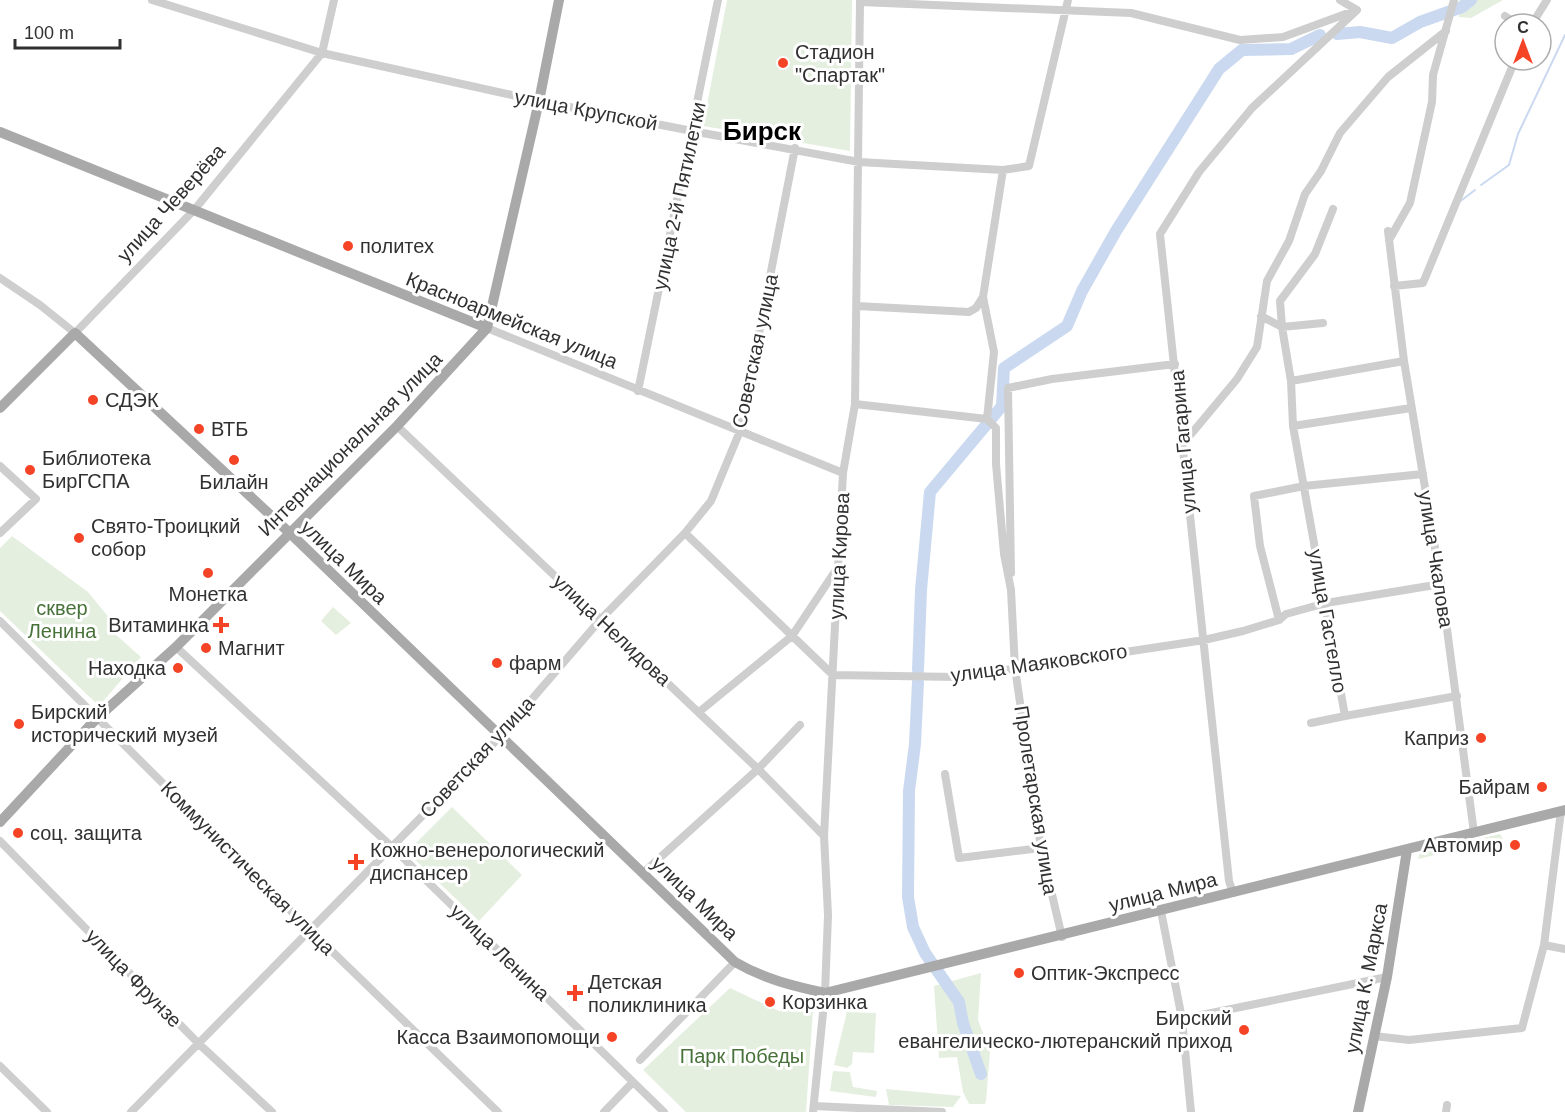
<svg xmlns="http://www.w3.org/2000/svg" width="1565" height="1112" viewBox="0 0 1565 1112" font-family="Helvetica,sans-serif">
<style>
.green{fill:#e4efdf}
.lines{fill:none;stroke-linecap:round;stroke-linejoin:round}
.stream{stroke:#cad9f0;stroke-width:2}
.river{stroke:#cad9f0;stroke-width:12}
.minor{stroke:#cecece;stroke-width:8}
.major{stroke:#a9a9a9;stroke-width:10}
.poi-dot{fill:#f54326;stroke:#fff;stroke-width:2}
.labels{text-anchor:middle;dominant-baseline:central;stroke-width:6;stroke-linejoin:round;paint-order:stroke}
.poi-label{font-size:20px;fill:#313131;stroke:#fff;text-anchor:start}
.street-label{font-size:20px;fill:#313131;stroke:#fff}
.park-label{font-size:20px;fill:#48723a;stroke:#fff}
.district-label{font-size:26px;font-weight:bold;fill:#000;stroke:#fff}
</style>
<rect width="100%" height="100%" fill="#fff"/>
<path class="green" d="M727,0H852L850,151L703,126Z
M1459,0H1503L1471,18L1459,17Z
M12,536L88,592L115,625L114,633L141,657L99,706L0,611V548Z
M333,607L351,623L336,635L321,621Z
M452,807L522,875L479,921L407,852Z
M1500,834L1503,839L1418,859L1420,853Z
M981,973L978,1020L990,1052L986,1101L985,1104H969L963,1092L957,1057L939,1058L934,986Z
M730,988L779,1011H783L790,1002L813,1010L806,1112H686L643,1070Z
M847,1012L876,1013L874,1053L853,1052L852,1064L847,1068L834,1065Z
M833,1071L850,1072L853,1087L877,1091L876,1097L830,1091Z
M886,1089L961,1096L953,1107L889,1105Z"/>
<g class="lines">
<path class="stream" d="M1481,185L1509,165L1518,134L1565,35
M1458,203L1475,190"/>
<path class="river" d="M1337,34L1360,32L1392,38L1420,22L1462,7L1471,0
M918,670L921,590L930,492L1002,406L1004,368L1067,326L1082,291L1116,231L1219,69L1242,50L1291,49L1320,35
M918,682L915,744L909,791L908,897L913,927L925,953L959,1002L963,1023L981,1074"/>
<path class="minor" d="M152,0L322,53L539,101L692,131L859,162L1003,170L1029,166L1068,0
M860,2L1131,13L1240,40L1283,37L1351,12
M1505,16L1517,24
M1532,24L1547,0
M1003,170L983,297L994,352L987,419L996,428V464L1004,554L1011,590L1015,668L1041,848L1062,937
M1388,231L1404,361L1441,584L1474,833
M1389,240L1410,203L1432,102L1433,75L1454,0
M0,278L40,305L75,333L195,209L322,53L334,0
M1394,286L1423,283L1515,60
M857,306L969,312L976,308L983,297
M1261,316L1282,327L1291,381L1293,426L1345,716L1457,696
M1323,323L1282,327L1280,301L1315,254L1333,209
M487,328L843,473
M1291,381L1404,361
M638,391L718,0
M855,404L987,419
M397,426L758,769L824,836
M1293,426L1411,408
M1182,445L1237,379L1257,347L1267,281L1289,241L1305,194L1321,171L1340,133L1388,77L1446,31
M0,466L36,499L0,533
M685,533L833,675L957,677L1073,660L1204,640L1243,631L1279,620L1286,614L1326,603L1441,584
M1011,573L1008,388L1052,379L1175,364
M1279,620L1260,546L1254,496L1304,486L1423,474
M0,621L309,929L498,1112
M176,647L393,848L664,1112
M699,712L792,636L836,570
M1311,723L1345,716
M945,774L959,858L1041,848
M0,841L198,1043L272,1112
M643,873L758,769L800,725
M1233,893L1229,881L1160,234L1199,172L1252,108L1357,10L1340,0
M1161,911L1182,1019L1191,1112
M1544,945L1561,811
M1182,1019L1387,977
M1374,1036L1409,1040L1522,1028L1544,945L1565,949
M640,1060L735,962
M0,1066L47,1112
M814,1106L942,1112
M131,1112L494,743L601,619L685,533L711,501L740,431L795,148
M604,1112L633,1082
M813,1112L825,993L828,915L824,836L843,473L855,404L860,0
M1446,1112L1447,1105"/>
<path class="major" d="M0,132L487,328
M0,408L75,333L294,537L735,962C764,979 793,986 825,993L1565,810
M0,822L96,719L176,647L397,426L487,328L539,101L559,0
M1358,1112L1387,977L1407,850"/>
</g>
<g class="poi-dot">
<circle cx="783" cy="63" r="6"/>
<circle cx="348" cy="246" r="6"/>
<circle cx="93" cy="400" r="6"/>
<circle cx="199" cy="429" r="6"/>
<circle cx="234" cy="460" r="6"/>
<circle cx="30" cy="470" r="6"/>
<circle cx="79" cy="538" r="6"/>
<circle cx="208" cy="573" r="6"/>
<path d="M218 616h6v6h6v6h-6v6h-6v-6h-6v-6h6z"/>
<circle cx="206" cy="648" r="6"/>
<circle cx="497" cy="663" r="6"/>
<circle cx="178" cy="668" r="6"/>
<circle cx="19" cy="724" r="6"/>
<circle cx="1481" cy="738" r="6"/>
<circle cx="1542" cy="787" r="6"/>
<circle cx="18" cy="833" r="6"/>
<circle cx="1515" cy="845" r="6"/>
<path d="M353 853h6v6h6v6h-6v6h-6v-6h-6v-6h6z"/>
<circle cx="1019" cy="973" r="6"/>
<path d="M572 984h6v6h6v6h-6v6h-6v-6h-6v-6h6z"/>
<circle cx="770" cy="1002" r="6"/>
<circle cx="1244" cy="1030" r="6"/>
<circle cx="612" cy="1037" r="6"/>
</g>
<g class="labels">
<g class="poi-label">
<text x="795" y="52">Стадион<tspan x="795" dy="23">"Спартак"</tspan></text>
<text x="360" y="246">политех</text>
<text x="105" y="400">СДЭК</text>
<text x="211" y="429">ВТБ</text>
<text x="42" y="458">Библиотека<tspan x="42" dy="23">БирГСПА</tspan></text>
<text x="234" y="482" text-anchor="middle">Билайн</text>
<text x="91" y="526">Свято-Троицкий<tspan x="91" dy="23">собор</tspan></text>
<text x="208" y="594" text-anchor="middle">Монетка</text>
<text x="209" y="625" text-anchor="end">Витаминка</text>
<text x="218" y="648">Магнит</text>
<text x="509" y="663">фарм</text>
<text x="166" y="668" text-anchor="end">Находка</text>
<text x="31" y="712">Бирский<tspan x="31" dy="23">исторический музей</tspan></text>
<text x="1469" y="738" text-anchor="end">Каприз</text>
<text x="1530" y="787" text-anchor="end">Байрам</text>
<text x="30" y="833">соц. защита</text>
<text x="1503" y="845" text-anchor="end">Автомир</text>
<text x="370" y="850">Кожно-венерологический<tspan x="370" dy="23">диспансер</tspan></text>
<text x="1031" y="973">Оптик-Экспресс</text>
<text x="588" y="982">Детская<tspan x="588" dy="23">поликлиника</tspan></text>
<text x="782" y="1002">Корзинка</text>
<text x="1232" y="1018" text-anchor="end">Бирский<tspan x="1232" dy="23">евангелическо-лютеранский приход</tspan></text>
<text x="600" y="1037" text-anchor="end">Касса Взаимопомощи</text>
</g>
<g class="street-label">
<text transform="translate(586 110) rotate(11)">улица Крупской</text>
<text transform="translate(679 196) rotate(-78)">улица 2-й Пятилетки</text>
<text transform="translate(171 203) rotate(-48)">улица Чеверёва</text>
<text transform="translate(512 320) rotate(22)">Красноармейская улица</text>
<text transform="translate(755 351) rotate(-78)">Советская улица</text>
<text transform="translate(1183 442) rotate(-95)">улица Гагарина</text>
<text transform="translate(350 444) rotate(-45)">Интернациональная улица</text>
<text transform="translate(839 556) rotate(-87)">улица Кирова</text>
<text transform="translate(1436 559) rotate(81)">улица Чкалова</text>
<text transform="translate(344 562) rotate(44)">улица Мира</text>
<text transform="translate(1328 621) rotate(80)">улица Гастелло</text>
<text transform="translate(612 630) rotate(43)">улица Нелидова</text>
<text transform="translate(1039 663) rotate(-8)">улица Маяковского</text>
<text transform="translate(477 757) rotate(-47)">Советская улица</text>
<text transform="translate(1036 800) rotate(81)">Пролетарская улица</text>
<text transform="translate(248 868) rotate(45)">Коммунистическая улица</text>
<text transform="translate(1163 892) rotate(-14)">улица Мира</text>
<text transform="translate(695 898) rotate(44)">улица Мира</text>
<text transform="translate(500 952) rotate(44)">улица Ленина</text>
<text transform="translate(134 978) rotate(46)">улица Фрунзе</text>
<text transform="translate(1366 978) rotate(-79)">улица К. Маркса</text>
</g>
<g class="park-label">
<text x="62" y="608">сквер<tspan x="62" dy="23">Ленина</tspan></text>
<text x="742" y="1056">Парк Победы</text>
</g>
<g class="district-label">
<text x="762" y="131">Бирск</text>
</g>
</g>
<g transform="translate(1523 42)"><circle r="28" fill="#ffffff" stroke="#adadad" stroke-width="1.5"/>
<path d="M0-4.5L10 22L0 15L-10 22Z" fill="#f54326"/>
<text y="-9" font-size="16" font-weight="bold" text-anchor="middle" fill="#313131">С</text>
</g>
<path d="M15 39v9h105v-9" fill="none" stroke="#313131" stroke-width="3"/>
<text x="24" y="39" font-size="18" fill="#313131" stroke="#ffffff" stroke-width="4.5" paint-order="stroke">100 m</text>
</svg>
